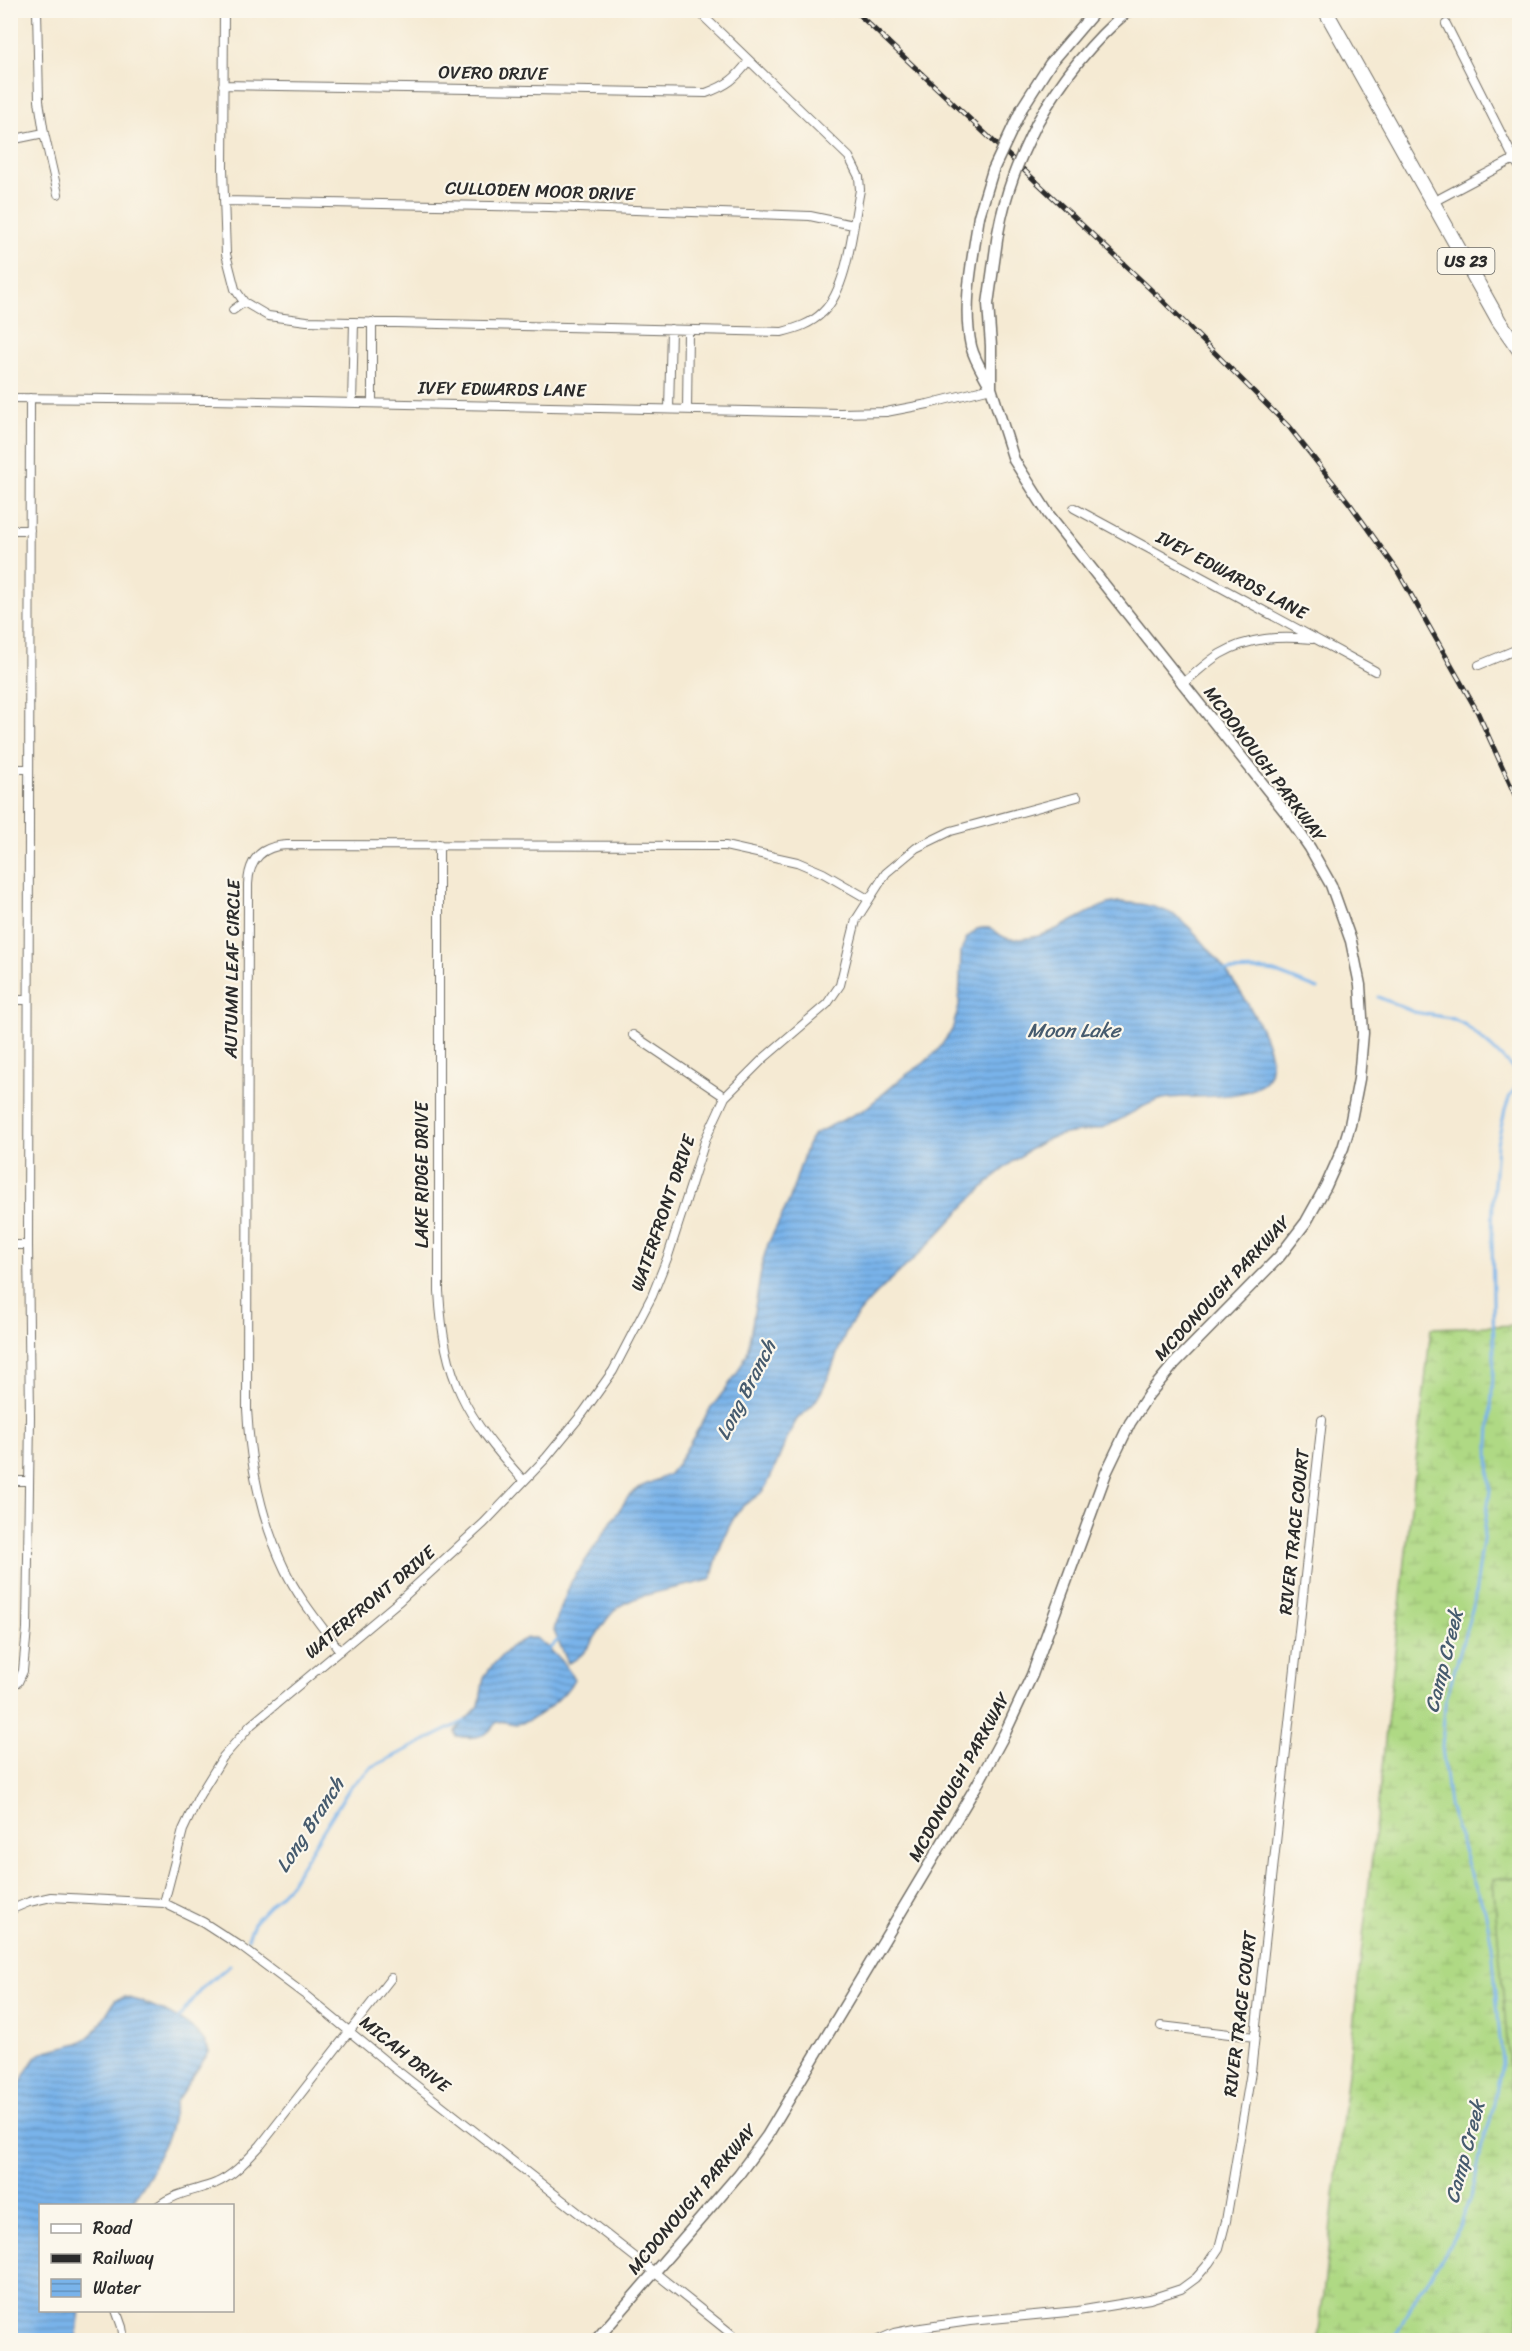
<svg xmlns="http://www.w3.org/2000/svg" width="1530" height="2351" viewBox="0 0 1530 2351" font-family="Sriracha,sans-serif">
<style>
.wetland{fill:url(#wetland-marsh);stroke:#6d8258;stroke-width:1.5}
.park{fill:url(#park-crowns);stroke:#6d8258;stroke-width:1.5}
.water{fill:url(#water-rules);stroke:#526f8a;stroke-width:1.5}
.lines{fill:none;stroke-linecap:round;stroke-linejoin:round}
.stream{stroke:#79b3ea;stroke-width:3}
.minor-casing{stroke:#726e66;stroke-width:10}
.tertiary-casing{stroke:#726e66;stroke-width:13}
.primary-casing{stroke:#726e66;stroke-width:16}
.minor{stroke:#fff;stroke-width:8}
.tertiary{stroke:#fff;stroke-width:10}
.primary{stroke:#fff;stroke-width:14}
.rail-casing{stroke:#2b2b2b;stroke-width:5}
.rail{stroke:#fbf7ec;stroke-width:3;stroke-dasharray:9;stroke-linecap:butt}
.tertiary-bridge-casing{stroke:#726e66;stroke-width:13;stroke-linecap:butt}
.tertiary-bridge{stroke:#fff;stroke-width:10}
.labels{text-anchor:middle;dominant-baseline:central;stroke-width:4.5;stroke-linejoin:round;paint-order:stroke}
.shield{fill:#fbf7ec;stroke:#696865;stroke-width:1.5}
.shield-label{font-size:16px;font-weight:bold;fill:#2b2b2b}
.street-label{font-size:18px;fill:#2b2b2b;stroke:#fbf7ec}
.water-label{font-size:20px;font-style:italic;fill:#465b6e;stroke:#fbf7ec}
</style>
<defs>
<pattern id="wetland-marsh" width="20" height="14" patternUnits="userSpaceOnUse" patternTransform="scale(1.5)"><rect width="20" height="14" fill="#afd984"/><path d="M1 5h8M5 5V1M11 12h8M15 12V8" fill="none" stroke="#97ba72"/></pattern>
<pattern id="park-crowns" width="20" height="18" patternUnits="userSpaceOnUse" patternTransform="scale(1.5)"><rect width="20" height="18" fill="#afd984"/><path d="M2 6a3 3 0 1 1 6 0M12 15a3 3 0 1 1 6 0" fill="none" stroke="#97ba72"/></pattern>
<pattern id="water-rules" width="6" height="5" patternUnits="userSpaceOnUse" patternTransform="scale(1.5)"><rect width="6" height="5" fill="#79b3ea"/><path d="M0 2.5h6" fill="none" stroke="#6392be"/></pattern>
</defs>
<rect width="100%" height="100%" fill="#fbf7ec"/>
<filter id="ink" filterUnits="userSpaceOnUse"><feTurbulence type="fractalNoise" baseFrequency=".0167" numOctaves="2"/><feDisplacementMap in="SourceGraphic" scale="12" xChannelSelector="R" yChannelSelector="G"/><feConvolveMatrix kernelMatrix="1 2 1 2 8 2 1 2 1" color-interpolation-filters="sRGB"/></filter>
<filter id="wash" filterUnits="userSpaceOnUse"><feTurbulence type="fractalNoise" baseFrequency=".008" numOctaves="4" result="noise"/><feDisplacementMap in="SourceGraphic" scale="24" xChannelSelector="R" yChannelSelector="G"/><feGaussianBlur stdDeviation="1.35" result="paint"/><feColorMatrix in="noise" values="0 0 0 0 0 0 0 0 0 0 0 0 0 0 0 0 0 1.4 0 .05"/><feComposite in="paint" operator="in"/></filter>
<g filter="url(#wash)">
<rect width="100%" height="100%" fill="#f5ead3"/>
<path class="wetland" d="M1519,1325V2340H1318L1431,1328Z"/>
<path class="park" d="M1519,1877H1520L1519,2176L1493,1880Z"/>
<path class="water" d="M1118,902C1137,903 1156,905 1174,915C1202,931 1289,1046 1268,1077C1250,1104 1192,1093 1163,1099C1140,1104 1123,1121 1101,1128C1082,1134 1063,1131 1044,1141C996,1167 961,1211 923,1250C897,1276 867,1298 847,1330C838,1347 834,1367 825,1384C821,1393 815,1403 808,1410C804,1414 799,1416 796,1421C784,1441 777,1467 765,1488C760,1497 748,1500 741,1508C726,1526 718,1553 712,1576L709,1580C685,1587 639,1593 620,1606C598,1622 593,1654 568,1663L554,1631L558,1615L571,1582L628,1497L638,1488L668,1475L678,1463L709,1411L736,1375L747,1354L763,1260L768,1244L789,1201L807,1145L814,1134L865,1109L903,1077L924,1063L938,1050L952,1030L959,1006L961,951L966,939L977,929C997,925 991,932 1006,938C1015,941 1028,938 1038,936C1066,929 1091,906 1118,902Z
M527,1638H536C549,1648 566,1664 574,1679C566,1696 535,1722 516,1724C509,1724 504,1720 498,1722C493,1724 492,1729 488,1732C478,1739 467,1738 456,1736L455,1731L479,1706L484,1677L492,1666L510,1647Z
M125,1997C150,2003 203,2025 209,2052L176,2101L169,2133L150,2173L131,2205L40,2206V2310L80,2311L76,2340H11L10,2143L16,2095L25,2073L37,2056L46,2051L79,2043L87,2038L97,2029L115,2000Z"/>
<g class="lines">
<path class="stream" d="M1221,971L1262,970L1274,972L1318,989
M1378,997L1414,1012L1450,1018L1464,1024L1492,1048L1519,1075
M547,1651L559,1639
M248,1938L255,1921L290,1884L350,1787L372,1767L465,1721
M176,2022L202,1988L230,1965
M1394,2340L1409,2309L1447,2250L1461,2223L1474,2187L1482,2145L1490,2122L1502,2063L1492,1945L1485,1910L1472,1878L1449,1805L1442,1747L1445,1703L1474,1603L1490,1490L1489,1444L1494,1358L1492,1239L1493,1198L1497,1144L1505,1110L1510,1096L1517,1086L1520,1070"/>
</g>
</g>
<g filter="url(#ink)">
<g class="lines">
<g class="minor-casing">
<path id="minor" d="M37,10L39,101L44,133L58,194
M224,10L223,168L226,254L235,289L244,302L268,316L307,321L782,332C797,328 811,324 823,312C848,289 853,224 860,190L859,177L849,157L697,10
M223,85L706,93C728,85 735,79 749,61
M10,140L44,133
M1514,159L1520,168
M224,201L549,207L810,216L853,225
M1433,202L1514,159L1446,24
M233,310L244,302
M10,398L209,400L840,413L886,412L928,404L991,388
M352,403L354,322
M372,403V322
M669,409L671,329
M687,410L688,330
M1074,508L1375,671
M10,530H30
M1479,665L1520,648
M1182,684C1195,674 1207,662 1220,654C1249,637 1280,636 1312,639
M10,769H29
M439,844V1291C444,1380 465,1416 524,1481
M10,1000H28
M633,1035L725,1097
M10,1245H28
M10,1481H28
M340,1651C321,1625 299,1599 285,1570C261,1520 250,1464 247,1409L248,884C249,859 262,846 287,845L725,846L797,862L823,873L868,899
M10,1686L18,1682L23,1671L27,1629L30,1416L28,1245L30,398
M164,1903L183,1830L199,1796L223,1757L251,1725L398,1602L484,1523L546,1458L583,1413L613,1371L652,1296L668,1256L706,1138L725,1097L764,1058L827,1004L840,985L856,920L886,873L916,848L951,831L1077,797
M10,1910L29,1902L51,1897L164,1903L203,1922L240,1946L304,1994L395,2069L654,2272L739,2340
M1161,2026L1255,2037
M158,2206C176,2192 196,2191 216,2183C234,2175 247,2160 260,2146L391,1978
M116,2310L122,2327L124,2340
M878,2340L894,2333L914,2329L970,2321L1078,2311L1150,2299L1181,2289L1196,2278L1209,2263L1219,2248L1226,2221L1251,2072L1322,1420"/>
</g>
<g class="tertiary-casing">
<path id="tertiary" d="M1022,108L1050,64L1096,10
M1037,123C1061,80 1091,42 1129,10
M979,216C973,258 962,304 971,346C974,359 983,373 989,384
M596,2340L739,2174L767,2136L978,1783L1004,1735L1032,1675L1106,1473L1130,1423L1149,1394L1174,1364L1279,1257L1306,1222L1326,1186L1343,1148L1350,1125L1359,1079L1363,1033L1360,985L1351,941L1331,885L1310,848L1286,813L1049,515L1014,460L991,388V346L988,304L998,233"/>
</g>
<g class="primary-casing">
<path id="primary" d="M1325,10L1499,321L1520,351"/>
</g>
<use href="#minor" class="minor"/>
<use href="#tertiary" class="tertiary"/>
<use href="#primary" class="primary"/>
<g class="rail-casing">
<path id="rail" d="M854,10L1163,301L1289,427L1350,504L1397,570L1477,711L1520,806"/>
</g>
<use href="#rail" class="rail"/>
<g class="tertiary-bridge-casing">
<path id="tertiary-bridge" d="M979,216L993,170L1022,108
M998,233C1006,190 1018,161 1037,123"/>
</g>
<use href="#tertiary-bridge" class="tertiary-bridge"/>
</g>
</g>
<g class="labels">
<rect class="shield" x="1437.5" y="248" width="57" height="26" rx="4.5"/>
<g class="shield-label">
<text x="1466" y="261">US 23</text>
</g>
<g class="street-label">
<text transform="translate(493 73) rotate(1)">OVERO DRIVE</text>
<text transform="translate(540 191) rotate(2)">CULLODEN MOOR DRIVE</text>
<text transform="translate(502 389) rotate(1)">IVEY EDWARDS LANE</text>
<text transform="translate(1232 575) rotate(28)">IVEY EDWARDS LANE</text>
<text transform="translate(1265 764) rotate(53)">MCDONOUGH PARKWAY</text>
<text transform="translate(232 969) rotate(-89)">AUTUMN LEAF CIRCLE</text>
<text transform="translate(422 1175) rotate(-90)">LAKE RIDGE DRIVE</text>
<text transform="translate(663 1213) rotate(-71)">WATERFRONT DRIVE</text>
<text transform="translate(1222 1288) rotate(-47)">MCDONOUGH PARKWAY</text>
<text transform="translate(1294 1532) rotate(-84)">RIVER TRACE COURT</text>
<text transform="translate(370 1602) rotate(-40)">WATERFRONT DRIVE</text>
<text transform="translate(959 1777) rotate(-61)">MCDONOUGH PARKWAY</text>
<text transform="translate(1240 2014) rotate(-83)">RIVER TRACE COURT</text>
<text transform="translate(405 2054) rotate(39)">MICAH DRIVE</text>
<text transform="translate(692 2199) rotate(-50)">MCDONOUGH PARKWAY</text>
</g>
<g class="water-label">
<text x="1074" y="1030">Moon Lake</text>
<text transform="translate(746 1390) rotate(-63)">Long Branch</text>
<text transform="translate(1444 1661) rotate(-76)">Camp Creek</text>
<text transform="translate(310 1825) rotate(-57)">Long Branch</text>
<text transform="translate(1465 2152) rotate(-75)">Camp Creek</text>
</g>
</g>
<rect width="1530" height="2351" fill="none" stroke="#fbf7ec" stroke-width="36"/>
<rect x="39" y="2204" width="195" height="108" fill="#fbf7ec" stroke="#a8a59f" stroke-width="1.5"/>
<rect x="51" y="2224" width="30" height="9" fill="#ffffff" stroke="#a8a59f" stroke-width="1.5"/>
<text x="93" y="2234" font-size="18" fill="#2b2b2b">Road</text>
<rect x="51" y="2254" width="30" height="9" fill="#2b2b2b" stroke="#a8a59f" stroke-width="1.5"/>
<text x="93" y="2264" font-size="18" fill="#2b2b2b">Railway</text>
<rect x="51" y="2279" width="30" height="18" fill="url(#water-rules)" stroke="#a8a59f" stroke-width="1.5"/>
<text x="93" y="2294" font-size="18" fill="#2b2b2b">Water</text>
</svg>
